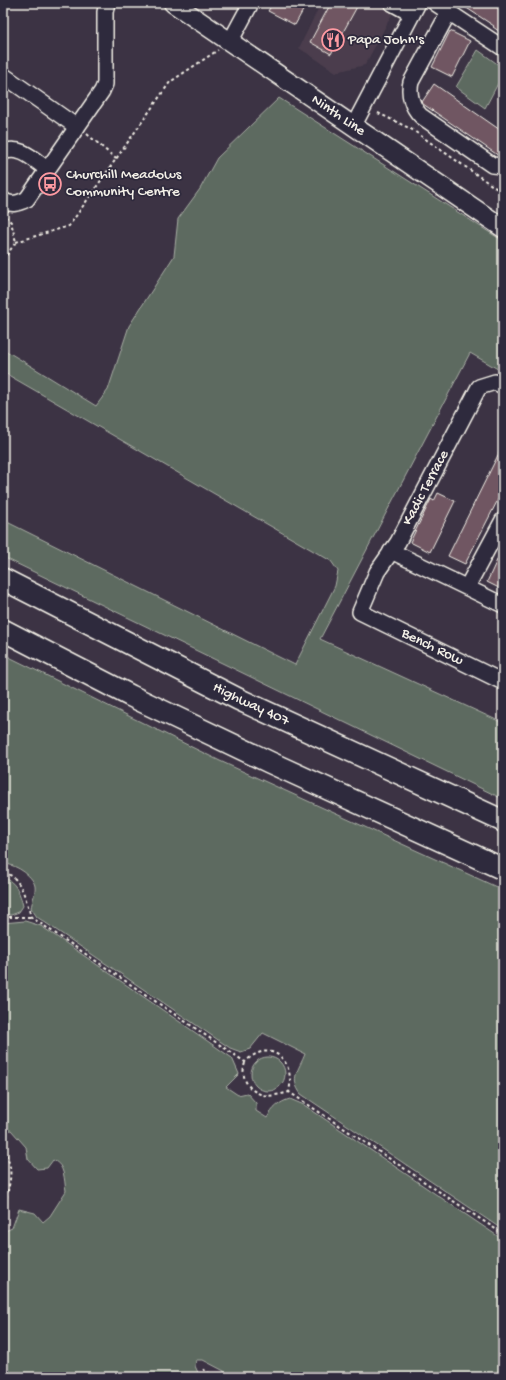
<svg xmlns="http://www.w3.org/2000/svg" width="506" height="1380" viewBox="0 0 506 1380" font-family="'Gochi Hand',sans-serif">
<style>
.built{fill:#4b3e4d}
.green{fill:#5d6a60;stroke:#a8aea4}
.building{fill:#6f5762;stroke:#f4f1e8}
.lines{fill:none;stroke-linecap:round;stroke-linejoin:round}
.minor-casing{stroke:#f4f1e8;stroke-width:18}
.major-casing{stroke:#f4f1e8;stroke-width:21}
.highway-casing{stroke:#f4f1e8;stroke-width:24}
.path{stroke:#f4f1e8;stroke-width:2;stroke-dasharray:3 3;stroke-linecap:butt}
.minor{stroke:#2f2a3d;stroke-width:15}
.major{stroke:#2f2a3d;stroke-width:18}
.highway{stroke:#2f2a3d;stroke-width:21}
.labels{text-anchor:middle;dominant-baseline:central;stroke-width:3.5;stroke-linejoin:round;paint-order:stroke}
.poi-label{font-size:15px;fill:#f4f1e8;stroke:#2f2a3d;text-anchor:start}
.street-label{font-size:15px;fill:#f4f1e8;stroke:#2f2a3d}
</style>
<rect width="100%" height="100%" fill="#3c3344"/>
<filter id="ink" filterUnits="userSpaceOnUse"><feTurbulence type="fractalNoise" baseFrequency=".025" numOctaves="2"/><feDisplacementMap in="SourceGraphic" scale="8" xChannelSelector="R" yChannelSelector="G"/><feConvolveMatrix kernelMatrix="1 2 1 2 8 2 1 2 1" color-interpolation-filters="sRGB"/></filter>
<g filter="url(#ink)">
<path class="built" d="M321,3H398L365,65L336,72L299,48Z"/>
<path class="green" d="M478,50L503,68V74L485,108L456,87Z
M279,98L503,241V315L500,319L503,321V372L470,353L320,639L503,723V799L3,557V520L295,665L335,586L338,571L331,561L3,372V349L96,406L108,390L129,326L174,256L178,219L200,189L217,158Z
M3,654L220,761L503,890V1230L301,1094C289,1078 299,1070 305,1054L263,1033L250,1049L241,1052L230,1048L37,917L31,908C32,902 36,891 35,886C33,875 13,863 3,864Z
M3,877C16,882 20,893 23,906L19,912L11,915L3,914Z
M25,921L41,926L232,1058L239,1074L226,1087L238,1095L247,1093L256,1103V1111L267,1118C273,1108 279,1102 290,1099L304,1105L499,1237L503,1243L501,1264L503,1266V1377H225L224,1371L203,1360H196L195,1366L200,1377H3V1232L12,1228L19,1209L35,1213L43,1222L50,1216L66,1191C64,1179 65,1165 53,1160L47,1168L37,1169L28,1159L26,1147L11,1130L3,1131V923Z
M251 1074a17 17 0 1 1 34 0a17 17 0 1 1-34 0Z"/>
<path class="building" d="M273,3H307L295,25L268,11Z
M331,3H359L331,54L310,42Z
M459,3H497L503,7V34L493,27L494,26Z
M450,31L470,41L452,77L432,67Z
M434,84L503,132V149L499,156L423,104L422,102Z
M503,445V490L465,564L448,556Z
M438,493L455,501L430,552L410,542L431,499L434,501Z
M503,547V590L487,582Z"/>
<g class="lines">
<g class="minor-casing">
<g id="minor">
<path d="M392,3L412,14"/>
<path d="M435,3L503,48"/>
<path d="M449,12L411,82C408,94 412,107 421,116L492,165L503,166"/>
<path d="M230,42L251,3"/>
<path d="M3,75L77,127"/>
<path d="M354,125L418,3"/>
<path d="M3,152C21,145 34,160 48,170"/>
<path d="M3,200C11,206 19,203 27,199L102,91L105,84V12L107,3"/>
<path id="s1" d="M503,386L495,382L479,387L398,542L377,572L360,612L503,682"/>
<path d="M391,551L503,605"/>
<path d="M467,587L503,520"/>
</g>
</g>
<g class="major-casing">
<g id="major">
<path id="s2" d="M173,3L503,228"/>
</g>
</g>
<g class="highway-casing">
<g id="highway">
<path id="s3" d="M3,579L238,699L503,821"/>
<path d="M3,630L131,696L269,762L503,869"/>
</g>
</g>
<path class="path" d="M378,113L411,129L503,193
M87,134L116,159
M16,242L69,226L170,82L218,50
M3,260L16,242L11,222L4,215
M3,873C21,874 27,903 31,917L245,1062C270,1037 296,1060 289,1092L503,1234
M3,917H31
M245,1063C240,1077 248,1091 263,1095C271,1097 281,1094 289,1092
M3,1149C15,1167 10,1183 5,1202
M203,1369L210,1374V1377"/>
<use href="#minor" class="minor"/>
<use href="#major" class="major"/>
<use href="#highway" class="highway"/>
</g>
</g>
<defs>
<g id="restaurant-ring" transform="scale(1.15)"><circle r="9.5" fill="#2f2a3d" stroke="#ff9aa2" stroke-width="1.5"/><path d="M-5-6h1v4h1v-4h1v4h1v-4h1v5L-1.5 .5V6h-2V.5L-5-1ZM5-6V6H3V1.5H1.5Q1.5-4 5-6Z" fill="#ff9aa2"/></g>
<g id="bus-ring" transform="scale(1.15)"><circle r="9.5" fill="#2f2a3d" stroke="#ff9aa2" stroke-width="1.5"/><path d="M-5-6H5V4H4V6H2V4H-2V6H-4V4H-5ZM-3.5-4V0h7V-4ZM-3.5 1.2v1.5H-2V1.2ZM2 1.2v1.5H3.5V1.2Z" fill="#ff9aa2"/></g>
</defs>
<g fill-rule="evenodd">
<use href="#restaurant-ring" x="333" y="40"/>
<use href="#bus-ring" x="50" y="184"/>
</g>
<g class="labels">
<g class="poi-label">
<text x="348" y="40">Papa John's</text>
<text x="66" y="175">Churchill Meadows<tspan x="66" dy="17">Community Centre</tspan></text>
</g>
<g class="street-label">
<text stroke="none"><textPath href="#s2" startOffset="200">Ninth Line</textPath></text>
<text transform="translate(426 488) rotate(-62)">Kadic Terrace</text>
<text stroke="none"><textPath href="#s1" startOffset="361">Bench Row</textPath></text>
<text stroke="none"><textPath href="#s3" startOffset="278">Highway 407</textPath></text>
</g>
</g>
<rect width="506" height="1380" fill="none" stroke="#2f2a3d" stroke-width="16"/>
<rect x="8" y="8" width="490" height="1364" fill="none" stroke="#f4f1e8" stroke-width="1.5" filter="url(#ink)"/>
</svg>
